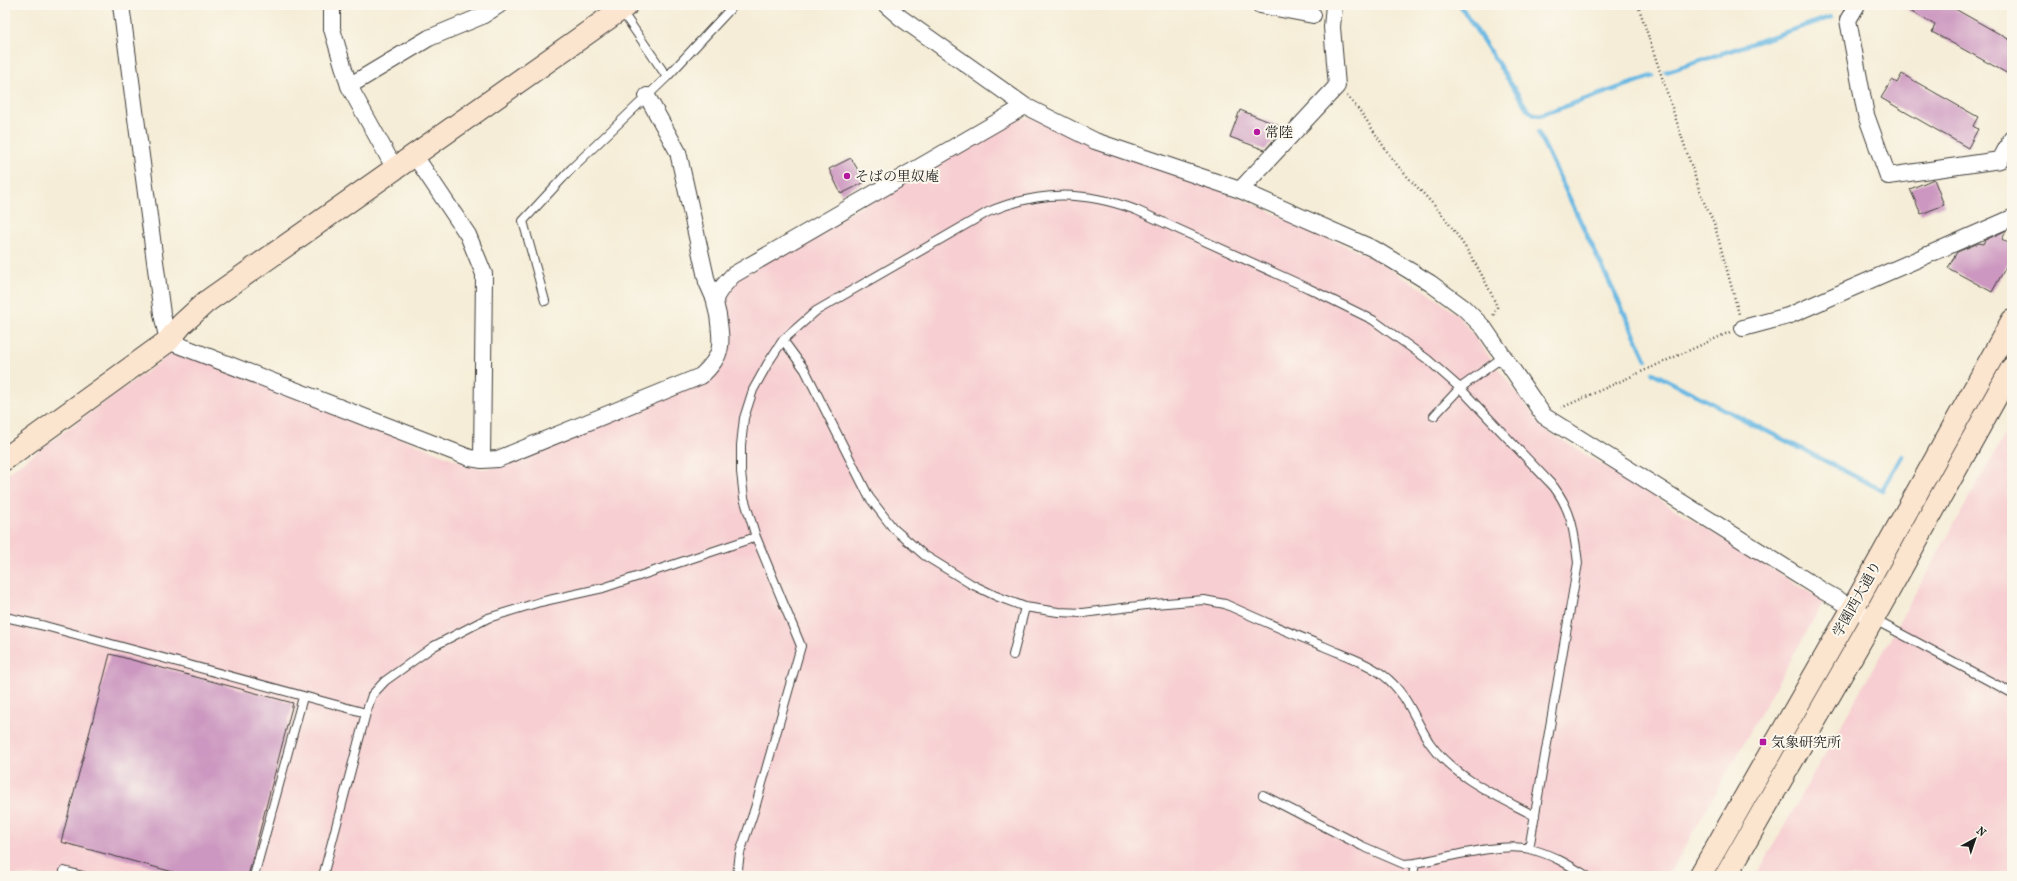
<svg xmlns="http://www.w3.org/2000/svg" width="2017" height="881" viewBox="0 0 2017 881" font-family="'IM FELL French Canon','Noto Serif JP',serif">
<style>
.built{fill:#f7cfd2}
.lines{fill:none;stroke-linecap:round;stroke-linejoin:round}
.stream{stroke:#68b8e3;stroke-width:4.5}
.building{fill:#cc97c0}
.lane-casing{stroke:#3d3b38;stroke-width:10}
.street-casing{stroke:#3d3b38;stroke-width:18}
.secondary-casing{stroke:#3d3b38;stroke-width:24}
.path{stroke:#3d3b38;stroke-width:2.5;stroke-dasharray:1 3;stroke-linecap:butt}
.lane{stroke:#fff;stroke-width:8}
.street{stroke:#fff;stroke-width:16}
.secondary{stroke:#fce5cf;stroke-width:22}
.poi-dot{fill:#b5179e;stroke:#fbf7ec;stroke-width:1.5}
.labels{text-anchor:middle;dominant-baseline:central;stroke-width:4;stroke-linejoin:round;paint-order:stroke}
.poi-label{font-size:14px;fill:#1c1c1c;stroke:#fbf7ec;text-anchor:start}
.street-label{font-size:14px;fill:#1c1c1c;stroke:#fbf7ec}
</style>
<rect width="100%" height="100%" fill="#fbf7ec"/>
<filter id="ink" filterUnits="userSpaceOnUse"><feTurbulence type="fractalNoise" baseFrequency=".025" numOctaves="2"/><feDisplacementMap in="SourceGraphic" scale="8" xChannelSelector="R" yChannelSelector="G"/><feConvolveMatrix kernelMatrix="1 2 1 2 8 2 1 2 1" color-interpolation-filters="sRGB"/></filter>
<filter id="wash" filterUnits="userSpaceOnUse"><feTurbulence type="fractalNoise" baseFrequency=".012" numOctaves="4" result="noise"/><feDisplacementMap in="SourceGraphic" scale="16" xChannelSelector="R" yChannelSelector="G"/><feGaussianBlur stdDeviation="0.9" result="paint"/><feColorMatrix in="noise" values="0 0 0 0 0 0 0 0 0 0 0 0 0 0 0 0 0 1.4 0 .05"/><feComposite in="paint" operator="in"/></filter>
<g filter="url(#wash)">
<rect width="100%" height="100%" fill="#f5edd7"/>
<path class="built" d="M1032,117L1247,201L1372,258L1426,291L1458,315L1544,429L1824,601L1672,870L1663,876H5V475L172,353L185,352L476,468L489,469L713,376L723,364L727,354L724,303L727,290L736,279L1005,123Z
M2012,422V876H1756Z"/>
<g class="lines">
<path class="stream" d="M1460,5L1528,110L1534,114L1540,115L1653,76
M1666,72L1831,17
M1538,132L1646,359
M1653,373L1882,490L1902,456"/>
</g>
<g id="blocks">
<path class="building" d="M1899,5H1948L2012,41V76L1932,32L1935,25Z
M1902,74L1978,117L1973,126L1978,129L1968,148L1881,98L1892,80L1897,83Z
M1240,110L1282,127L1279,134L1265,150L1230,137Z
M851,158L865,182L841,194L829,169Z
M1934,179L1944,205L1921,214L1910,189Z
M2007,230L2002,239L2012,246V256L1992,292L1948,268L1957,252L1979,243L1983,244L1985,240Z
M110,654L293,703L248,876H188L61,842Z"/>
</g>
</g>
<g filter="url(#ink)">
<use href="#blocks" fill-opacity="0" stroke="#3d3b38" stroke-width="1"/>
<g class="lines">
<g class="lane-casing">
<path id="lane" d="M621,10L667,77
M545,301L523,221L572,168L667,77L734,5
M783,340L805,370L869,497L893,528L924,555L971,584L996,596L1025,607L1058,612L1083,613L1154,604L1204,600L1225,604C1258,619 1290,633 1323,646C1343,655 1366,662 1383,675C1407,693 1414,718 1429,742C1454,778 1497,796 1535,816
M1434,416L1460,388L1503,357
M5,617L45,626L366,713
M1873,619L2012,693
M1013,655L1025,607
M1263,795L1362,846L1404,864L1415,863C1446,858 1501,842 1530,849C1551,854 1569,865 1587,876
M64,871L83,876
M254,876L303,697
M323,876L366,713L372,695L385,681L434,646L488,618L540,602L603,588L756,537
M737,876L740,853L755,808L801,646L756,537L744,498L741,472V445L744,418L753,390L768,363L783,340L816,311L988,212C1040,190 1084,191 1136,210L1308,288L1373,320L1427,359L1460,388L1554,487C1573,513 1574,532 1578,563L1529,849
M1413,876L1415,863"/>
</g>
<g class="street-casing">
<path id="street" d="M121,5L162,314L168,341L470,458L482,460L498,459L701,376C724,355 722,345 718,315C717,311 715,304 715,300C717,291 727,282 733,275L1025,106
M332,5V29L349,86L395,169
M886,5L901,18L1025,106L1095,141L1240,190L1374,249L1430,283L1464,308L1484,328L1544,416L1823,591L1862,613
M1260,5L1313,15
M1857,5L1848,20L1866,115L1888,176L2000,160L2012,138
M349,86L429,38L482,16L499,5
M647,96L678,152L707,282L715,300
M415,156L468,235L484,274L482,460
M1240,190L1337,86L1332,27L1334,5
M1743,328L1788,316L2012,218"/>
</g>
<g class="secondary-casing">
<path id="secondary" d="M5,459L168,341L182,324L206,302L627,5
M1700,876L1853,608L2012,321
M1726,876L1873,619L2012,368"/>
</g>
<path class="path" d="M1638,5L1702,198L1714,223L1739,314
M1347,96C1366,116 1377,138 1393,160C1409,180 1428,197 1444,217C1465,245 1484,275 1497,307L1493,317
M1561,408L1730,332"/>
<use href="#lane" class="lane"/>
<use href="#street" class="street"/>
<use href="#secondary" class="secondary"/>
</g>
</g>
<g class="poi-dot">
<circle cx="1257" cy="132" r="4"/>
<circle cx="847" cy="176" r="4"/>
<rect x="1759" y="738" width="8" height="8" rx="2"/>
</g>
<g class="labels">
<g class="poi-label">
<text x="1265" y="132">常陸</text>
<text x="855" y="176">そばの里奴庵</text>
<text x="1771" y="742">気象研究所</text>
</g>
<g class="street-label">
<text transform="translate(1857 599) rotate(-61)">学園西大通り</text>
</g>
</g>
<rect width="2017" height="881" fill="none" stroke="#fbf7ec" stroke-width="20"/>
<g transform="translate(1975 839) rotate(40)" stroke="#fbf7ec" stroke-width="3" paint-order="stroke">
<path d="M0-3L7 15L0 10L-7 15Z" fill="#1c1c1c"/>
<text y="-6" font-size="11" font-weight="bold" text-anchor="middle" fill="#1c1c1c">N</text>
</g>
</svg>
